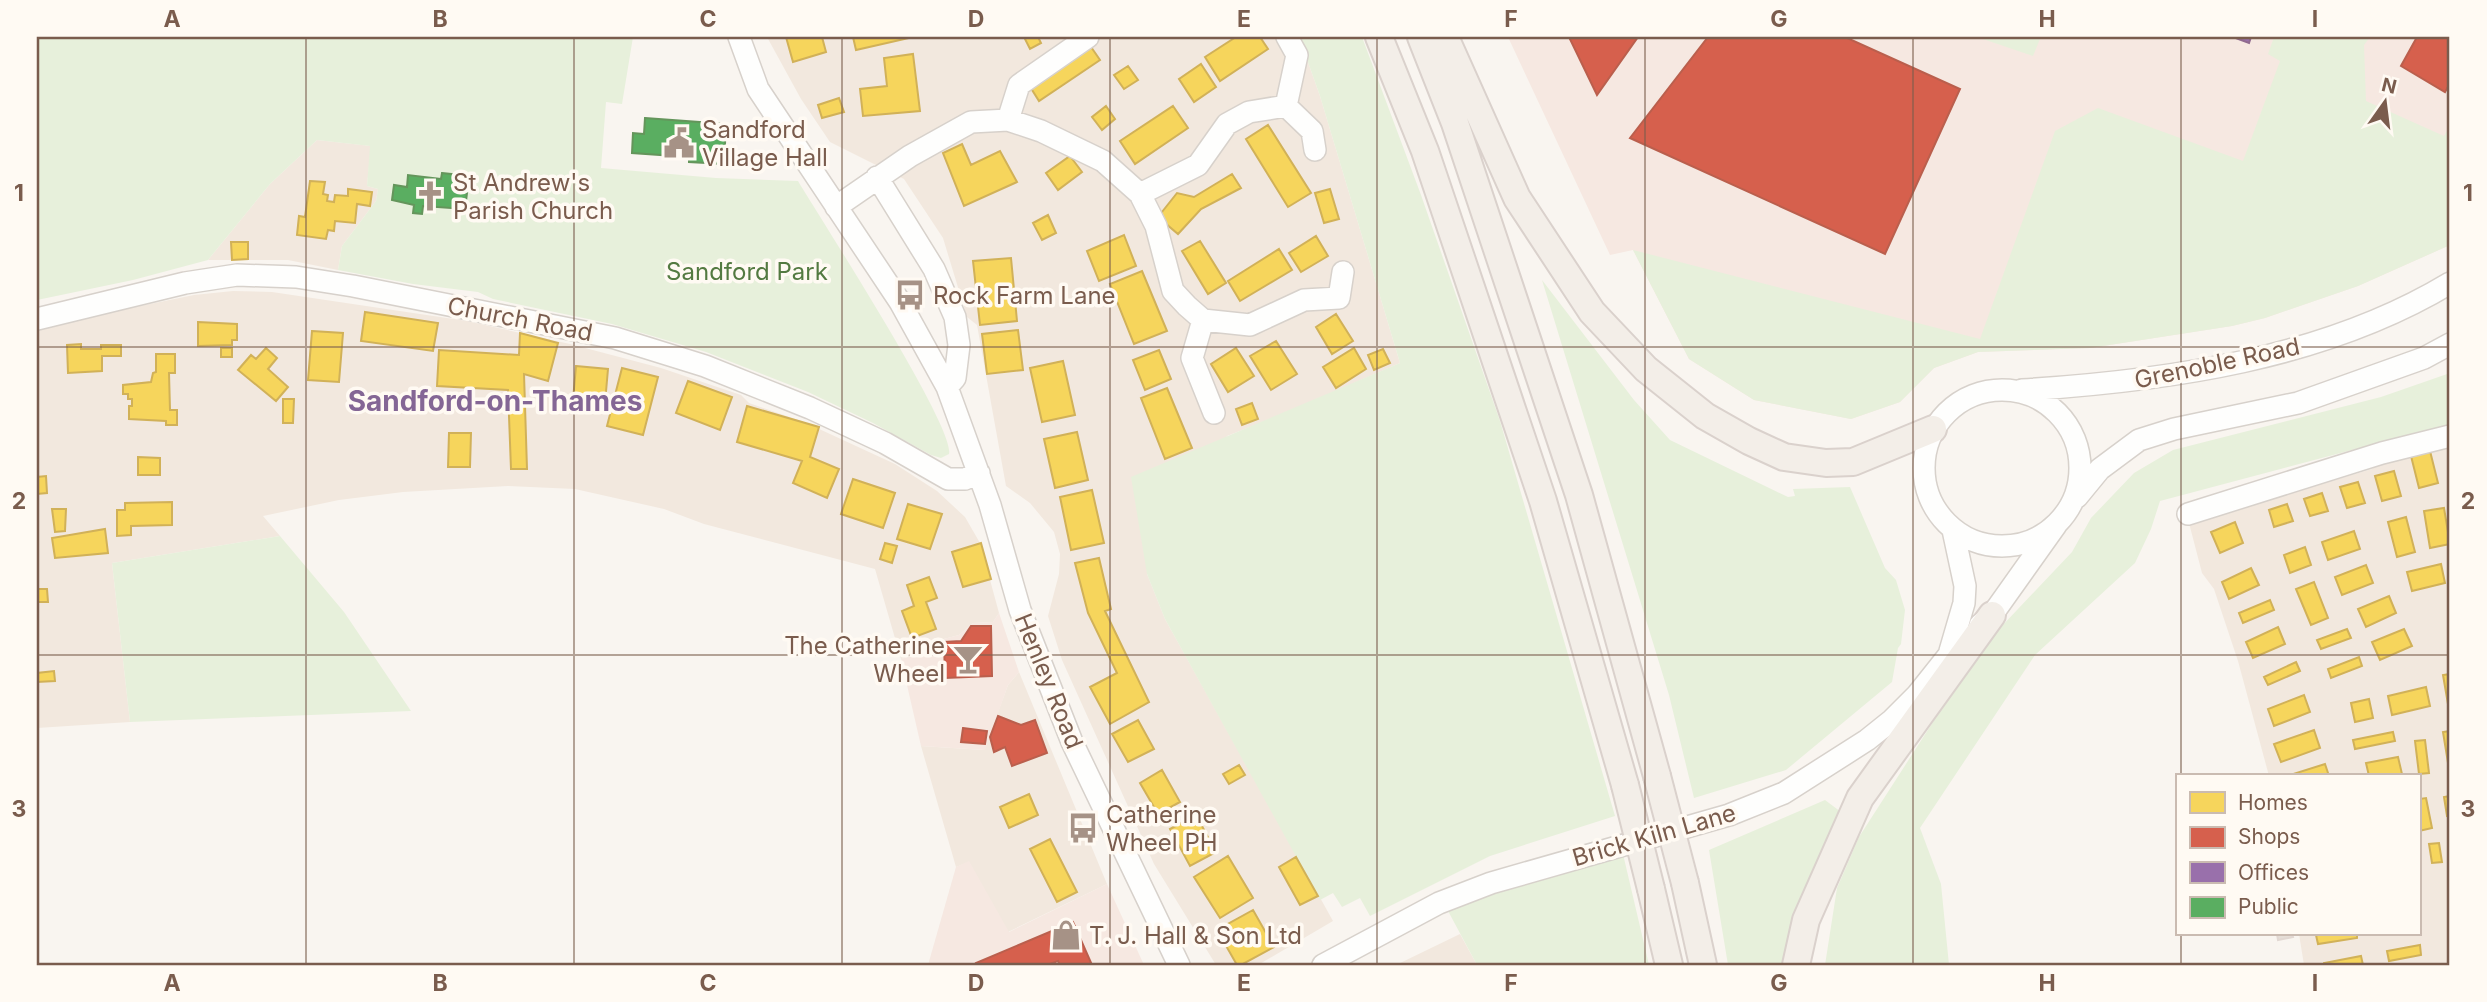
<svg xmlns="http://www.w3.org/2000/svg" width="2487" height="1002" viewBox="0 0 2487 1002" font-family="Inter,sans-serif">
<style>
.residential{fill:#f2e8de}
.commercial{fill:#f6e8e1}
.green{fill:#e7f0db}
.homes{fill:#f6d55c;stroke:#d1b158;stroke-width:2}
.shops{fill:#d6604d;stroke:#ba5f4d;stroke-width:2}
.offices{fill:#9970ab;stroke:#906a8f;stroke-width:2}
.public{fill:#5aae61;stroke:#64955b;stroke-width:2}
.building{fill:#e6ded7;stroke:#e2d8d2;stroke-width:2}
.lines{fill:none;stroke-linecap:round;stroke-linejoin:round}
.minor-casing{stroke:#d7d1cb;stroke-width:24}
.major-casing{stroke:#dad1cc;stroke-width:30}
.minor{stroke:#fefefd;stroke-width:21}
.major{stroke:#f3eee8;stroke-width:26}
.major-bridge-casing{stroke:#dad1cc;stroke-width:30;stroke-linecap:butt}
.major-bridge{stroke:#f3eee8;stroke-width:26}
.grid{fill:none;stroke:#7a5c4d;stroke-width:2;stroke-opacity:0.55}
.labels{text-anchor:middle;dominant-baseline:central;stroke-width:7;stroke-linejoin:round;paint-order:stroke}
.poi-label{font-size:24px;fill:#7a5c4d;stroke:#fffaf3;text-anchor:start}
.park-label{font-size:24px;fill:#537a41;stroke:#fffaf3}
.street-label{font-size:24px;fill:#7a5c4d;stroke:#fffaf3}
.quarter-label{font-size:28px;font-weight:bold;fill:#846695;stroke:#fffaf3}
.neatline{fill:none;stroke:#7a5c4d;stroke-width:2.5}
.grid-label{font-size:23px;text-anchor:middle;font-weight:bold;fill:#7a5c4d}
</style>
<rect width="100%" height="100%" fill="#f9f5f0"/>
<path class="residential" d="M767,37H1299L1320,96L1400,363L1285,413L1227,436L1147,574L1165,619L1333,921L1258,965H1216L1154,864L1062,660L1048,616L1059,574L1060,554L1054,532L1030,503L1006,486L977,325L967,317L943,238L904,179L830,142L801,99Z
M317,140L371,146L367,186L378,189L376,201L342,246L338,270L288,260H208L270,184Z
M233,291L272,292L467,321L570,344L661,368L741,395L749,403L804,422L895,464L937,491L965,517L980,543L999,613L993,622L973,623L959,635L940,640L939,649L901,659L875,569L704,524L664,509L575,489L508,486L403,492L339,500L263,516L280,536L112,563L130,722L37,728V327L194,295Z
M2450,441V965H2304L2299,934H2419V776H2269L2238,661L2214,589L2202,573L2189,523L2372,469L2385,457Z
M1019,672L1107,884L1008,932L969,862L956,867L921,746L984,750L1008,685Z
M1460,934L1477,965H1396Z"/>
<path class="commercial" d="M1508,37H2450V245L2358,286L2265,318L2232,326L2090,348L1978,352L1934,368L1900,402L1851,419L1754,400L1689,359L1633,250L1610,255Z
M999,613L1019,672L1008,685L985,750L921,746L901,659L939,649L940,640L959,635L973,623L993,622Z
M969,861L1009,932L1107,884L1144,965H928L956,867Z"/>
<path class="green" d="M37,37H633L622,104L606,102L601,168L716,178L798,181C820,218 956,428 949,454L941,458L931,455L873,423L808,392L706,352L612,324L493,299L478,292L413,284L338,270L342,246L376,201L378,189L367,186L370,146L317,140L270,184L208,260L133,280L37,300Z
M1299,37H1362L1421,195L1500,421L1615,816L1490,856L1370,916L1360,898L1342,907L1333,893L1320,900L1165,619L1147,574L1131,477L1400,363L1320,96Z
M1977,37H2035L2040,39L2033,56Z
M2274,37H2370L2364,45L2366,101L2444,136L2450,126V245L2358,286L2265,318L2232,326L2090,348L1978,352L1934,368L1900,402L1851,419L1754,400L1689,359L1633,250L1980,339L2055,131L2098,108L2243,161L2280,61L2268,54Z
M1542,280L1634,400L1670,440L1788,497L1795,496L1793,489L1850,487L1885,568L1896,580L1905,610L1901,644L1898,648L1892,682L1786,770L1694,798L1669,695Z
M2450,373V424L2160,501L2151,529L2135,563L2035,655L1920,828L1941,884L1949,965H1825L1837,888L1859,837L1933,722L2000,628L2072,552L2091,518L2134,473L2173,450L2381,397Z
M280,536L344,612L411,711L130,722L112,563Z
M1825,800L1841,812L1790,965H1728L1709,850Z
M1623,854L1649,965H1477L1447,909Z"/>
<path class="homes" d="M786,37H822L826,52L793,62Z
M853,37H909V38L856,50Z
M1024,37H1038L1041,43L1030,49Z
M1236,37H1260L1268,49L1220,81L1205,57Z
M1089,44L1100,60L1039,101L1029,85Z
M913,54L920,111L863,116L860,89L887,86L884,58Z
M1201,64L1216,87L1194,102L1179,79Z
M1128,66L1138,80L1124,89L1114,75Z
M839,98L844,112L822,118L818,105Z
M1106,106L1115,119L1102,130L1092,117Z
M1173,106L1188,128L1135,164L1120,141Z
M1268,125L1311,193L1288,207L1246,139Z
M962,144L971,165L1000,151L1017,182L964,206L943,153Z
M1070,156L1082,172L1058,190L1046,173Z
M1232,174L1241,188L1201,209L1178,234L1158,217L1177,193L1194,197Z
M310,181L325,182L323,194L328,195L327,201L334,202L335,195L348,196V189L372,192L370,206L357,204L355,223L335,221L334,231L328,230L326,239L297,235L299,216L305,217Z
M1330,189L1339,219L1324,223L1315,193Z
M1048,215L1056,233L1042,240L1033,223Z
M1124,235L1136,266L1099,281L1087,251Z
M1316,236L1328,256L1301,272L1289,253Z
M1200,241L1226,283L1208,294L1182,251Z
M231,242H248V259L232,260Z
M1279,249L1292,270L1240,301L1228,281Z
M1011,258L1017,321L980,325L973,261Z
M1142,271L1167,331L1134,344L1110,284Z
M365,312L438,323L433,351L361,341Z
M1336,314L1353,341L1332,354L1316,327Z
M198,322L237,324V340H232V345L198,346Z
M1018,330L1023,370L987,374L982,334Z
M312,331L343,333L339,382L308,380Z
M520,333L558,343L548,381L524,374L527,469H511L508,390L437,386L439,350L519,355Z
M1276,341L1297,374L1271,390L1250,356Z
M81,344V349H101V345H121V356H102V371L68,373L67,345Z
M221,348H232V357H221Z
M266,348L277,358L268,369L288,387L276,401L238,370L251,355L256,359Z
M1236,348L1254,376L1228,392L1211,364Z
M1354,348L1366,369L1336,388L1323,367Z
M1383,349L1390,363L1374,370L1368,355Z
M1159,350L1171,379L1145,390L1133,360Z
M156,354H175V373H169L170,410H177V425H166V421L129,419V406H132V399H128V394H123V385L151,382L153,373L156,372Z
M1063,361L1075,415L1042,422L1030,368Z
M576,366L608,369L605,403L573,400Z
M622,368L658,377L643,435L607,426Z
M688,381L732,397L720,430L676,413Z
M1167,388L1192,448L1165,459L1141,398Z
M283,399H294L293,423H283Z
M1252,403L1258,419L1242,425L1236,409Z
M747,406L819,427L810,457L839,469L827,498L793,483L802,461L737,442Z
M1077,432L1088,480L1055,488L1044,439Z
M449,433H471L470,467H448Z
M2430,451L2438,483L2419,488L2411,456Z
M138,457L160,458V475H138Z
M2394,471L2401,496L2382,501L2375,476Z
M46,476L47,493L37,494V477Z
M853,479L895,493L883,528L841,514Z
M2358,482L2365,503L2347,508L2340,487Z
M1092,490L1104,543L1071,550L1060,497Z
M2322,493L2328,511L2310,516L2304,499Z
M172,502V525L131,526V535L117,536V510H125V503Z
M908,504L942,514L930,549L897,539Z
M2287,504L2293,521L2274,527L2269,510Z
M2444,508L2450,544L2430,548L2424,511Z
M52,509H66L65,531L55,532Z
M2406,517L2415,552L2397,557L2388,522Z
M2235,522L2243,543L2220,553L2211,532Z
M105,529L108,553L55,558L52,538Z
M2354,531L2360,549L2328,560L2322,542Z
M885,543L897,546L892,563L880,559Z
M981,543L991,579L963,587L952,552Z
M2305,547L2311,565L2290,573L2284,555Z
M1099,558L1111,609L1105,611L1149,702L1110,724L1090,687L1117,673L1088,613L1075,563Z
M2441,564L2445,583L2412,591L2407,572Z
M2366,565L2373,583L2342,595L2335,577Z
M2251,568L2259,585L2229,599L2222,582Z
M929,577L937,598L926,602L936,629L912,638L902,611L914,606L907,585Z
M2314,582L2328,618L2311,625L2296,589Z
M37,589H47L48,602H37Z
M2389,596L2396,613L2366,627L2358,609Z
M2270,600L2274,610L2243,623L2239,613Z
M2278,627L2285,644L2253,658L2246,642Z
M2347,629L2351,638L2321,649L2317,640Z
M2404,629L2412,646L2380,660L2372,642Z
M2359,657L2362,666L2331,678L2328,669Z
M2296,662L2300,671L2268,685L2264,677Z
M54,671L55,681L37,682V673Z
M2450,674V709L2449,710L2443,675Z
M2426,687L2430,706L2392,715L2388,696Z
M2304,695L2310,712L2274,726L2268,709Z
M2369,699L2373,718L2355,722L2351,703Z
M1138,720L1154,749L1128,762L1112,734Z
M2314,730L2320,748L2281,762L2274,744Z
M2450,731V769H2449L2443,732Z
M2393,732L2395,741L2355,749L2353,740Z
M2425,740L2429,773L2419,774L2415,741Z
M2398,757L2402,774L2369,776L2366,763Z
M2325,764L2329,776H2294L2293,774Z
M1239,765L1245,775L1229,784L1223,774Z
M1162,770L1180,802L1158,814L1140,783Z
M1029,794L1038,815L1009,828L1000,807Z
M2450,796V815L2447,816L2444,797Z
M2426,798L2432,828L2419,831V799Z
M1196,815L1216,852L1190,866L1170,829Z
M1050,839L1077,892L1057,902L1030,849Z
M2439,843L2442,862L2432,863L2429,844Z
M1228,856L1253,898L1220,918L1194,877Z
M1296,857L1318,896L1300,905L1279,867Z
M1253,910L1274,947L1241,965H1237L1217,930Z
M2324,934H2357V938L2318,944L2316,935Z
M2420,945L2421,955L2389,961L2387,951Z
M2361,956L2363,965H2324V963Z"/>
<path class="shops" d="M1569,37H1638L1597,95Z
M1708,37H1845L1960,89L1885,254L1630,138Z
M2417,37H2450V83L2445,92L2401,66Z
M971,626H991L992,676L945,678L944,642L961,641Z
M998,716L1021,725L1035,720L1047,753L1012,766L1005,747L994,752L990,737Z
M963,728L987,731L985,744L961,742Z
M1073,922L1092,965H1060L1058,961L1047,965H977L976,963Z"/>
<path class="offices" d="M2233,37H2251L2249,43Z"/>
<path class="public" d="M645,118L726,124L724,164L689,162V157L632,153L633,133L644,134Z
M442,173L460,175L458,191L467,193L465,209L423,206L422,214L413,213L414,205L392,200L394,185L407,187L408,175L441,179Z"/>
<path class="building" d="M2277,934H2292L2293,937L2278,940Z"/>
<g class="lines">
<g class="minor-casing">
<path id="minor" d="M739,37L758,89L900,302L947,387L990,505L1020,610L1072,742L1179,965
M1286,106L1312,131L1315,150
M1008,120L1019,85L1088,37
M877,177L934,269L955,317L959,345L955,378L947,387
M1140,194L1198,165L1227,124L1249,112L1286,106L1297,55L1287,37
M836,207L910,156L971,122L1008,120L1041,131L1103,161L1140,194L1156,226L1173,291L1187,306L1203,320L1250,325L1304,300L1339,298L1343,272
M37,319L185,283L237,275L296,277L353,286L615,338L705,366L810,408L885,443L948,479H965L979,473
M1203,320L1192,358L1214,413
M2022,390C2166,381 2324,359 2450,283
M1924 468a78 78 0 1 1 156 0a78 78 0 1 1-156 0Z
M2077,497L2100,469L2139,440L2174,429L2298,403L2424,358L2450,344
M2188,514L2382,453L2450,436
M1980,625L1992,615L2056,525
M1950,651L1964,603L1965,586L1953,530
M1323,965L1439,903L1491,883L1729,815L1784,793L1867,740L1892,720L1917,695L1956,646"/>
</g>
<g class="major-casing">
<path id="major" d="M1379,37L1425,151L1543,501L1625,785
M1421,37L1455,123L1579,495L1657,776
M1445,37L1517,198L1592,312L1646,369L1705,416L1749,441L1784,457L1826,463L1853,462L1933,429
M1685,883L1703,965
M1651,889L1669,965
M1796,965L1806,920L1860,798L1992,615"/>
</g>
<use href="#minor" class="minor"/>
<use href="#major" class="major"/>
<g class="major-bridge-casing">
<path id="major-bridge" d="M1657,776L1685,883
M1625,785L1651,889"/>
</g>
<use href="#major-bridge" class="major-bridge"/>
</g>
<path class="grid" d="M306,37V965M574,37V965M842,37V965M1110,37V965M1377,37V965M1645,37V965M1913,37V965M2181,37V776M37,347H2450M37,655H2450M2181,934V965"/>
<defs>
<g id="civic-bare" transform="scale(2.415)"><path d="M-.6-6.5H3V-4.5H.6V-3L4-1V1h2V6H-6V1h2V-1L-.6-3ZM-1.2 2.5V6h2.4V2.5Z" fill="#a69286" stroke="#fffaf3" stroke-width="2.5" paint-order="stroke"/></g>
<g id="church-bare" transform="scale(2.415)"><path d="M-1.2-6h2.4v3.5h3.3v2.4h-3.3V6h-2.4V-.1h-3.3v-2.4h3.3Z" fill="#a69286" stroke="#fffaf3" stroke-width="2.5" paint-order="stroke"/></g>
<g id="bus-bare" transform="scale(2.415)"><path d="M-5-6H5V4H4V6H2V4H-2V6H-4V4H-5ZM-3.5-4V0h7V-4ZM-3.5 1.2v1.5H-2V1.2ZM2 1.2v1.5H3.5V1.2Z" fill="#a69286" stroke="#fffaf3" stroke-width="2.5" paint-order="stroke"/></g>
<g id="bar-bare" transform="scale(2.415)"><path d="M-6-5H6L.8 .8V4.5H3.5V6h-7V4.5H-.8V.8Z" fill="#a69286" stroke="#fffaf3" stroke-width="2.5" paint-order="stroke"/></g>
<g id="shop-bare" transform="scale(2.415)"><path d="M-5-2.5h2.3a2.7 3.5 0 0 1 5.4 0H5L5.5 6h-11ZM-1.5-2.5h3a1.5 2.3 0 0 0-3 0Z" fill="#a69286" stroke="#fffaf3" stroke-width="2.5" paint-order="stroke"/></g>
</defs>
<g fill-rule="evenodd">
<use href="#civic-bare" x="679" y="143"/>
<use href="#church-bare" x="430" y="196"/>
<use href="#bus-bare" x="910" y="295"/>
<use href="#bar-bare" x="968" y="659"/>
<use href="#bus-bare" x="1083" y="828"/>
<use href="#shop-bare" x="1066" y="935"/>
</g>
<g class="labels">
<g class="poi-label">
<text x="702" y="129">Sandford<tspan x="702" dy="28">Village Hall</tspan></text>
<text x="453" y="182">St Andrew's<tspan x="453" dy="28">Parish Church</tspan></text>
<text x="933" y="295">Rock Farm Lane</text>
<text x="945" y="645" text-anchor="end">The Catherine<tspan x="945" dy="28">Wheel</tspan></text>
<text x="1106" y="814">Catherine<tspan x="1106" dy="28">Wheel PH</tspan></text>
<text x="1089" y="935">T. J. Hall &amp; Son Ltd</text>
</g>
<g class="park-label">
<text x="747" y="271">Sandford Park</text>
</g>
<g class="street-label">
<text transform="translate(520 319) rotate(11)">Church Road</text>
<text transform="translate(2217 363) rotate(-12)">Grenoble Road</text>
<text transform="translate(1049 681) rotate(68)">Henley Road</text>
<text transform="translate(1654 835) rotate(-16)">Brick Kiln Lane</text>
</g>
<g class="quarter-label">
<text x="495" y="401">Sandford-on-Thames</text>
</g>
</g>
<rect width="2487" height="1002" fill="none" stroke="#fffaf3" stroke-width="77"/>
<rect x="2176" y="774" width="245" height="161" fill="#fffaf3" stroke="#cabbb1" stroke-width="2"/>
<rect x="2190" y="792" width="35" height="21" fill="#f6d55c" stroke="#cabbb1" stroke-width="2"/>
<text x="2238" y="810" font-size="21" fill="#7a5c4d">Homes</text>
<rect x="2190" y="827" width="35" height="21" fill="#d6604d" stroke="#cabbb1" stroke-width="2"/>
<text x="2238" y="844" font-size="21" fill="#7a5c4d">Shops</text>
<rect x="2190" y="862" width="35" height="21" fill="#9970ab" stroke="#cabbb1" stroke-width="2"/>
<text x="2238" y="880" font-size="21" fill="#7a5c4d">Offices</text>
<rect x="2190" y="897" width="35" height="21" fill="#5aae61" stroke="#cabbb1" stroke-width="2"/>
<text x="2238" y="914" font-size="21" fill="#7a5c4d">Public</text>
<g transform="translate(2385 102) rotate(14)" stroke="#fffaf3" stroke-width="5" paint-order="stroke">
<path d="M0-5L12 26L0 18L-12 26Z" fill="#7a5c4d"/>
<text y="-10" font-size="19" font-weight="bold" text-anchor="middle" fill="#7a5c4d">N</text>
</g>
<rect x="38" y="38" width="2410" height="926" class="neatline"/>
<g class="grid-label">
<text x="172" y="27">A</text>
<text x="440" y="27">B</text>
<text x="708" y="27">C</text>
<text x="976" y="27">D</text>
<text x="1244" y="27">E</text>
<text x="1511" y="27">F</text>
<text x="1779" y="27">G</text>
<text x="2047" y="27">H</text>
<text x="2315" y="27">I</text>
<text x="19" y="201">1</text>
<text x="2468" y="201">1</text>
<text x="19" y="509">2</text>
<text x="2468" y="509">2</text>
<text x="19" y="817">3</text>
<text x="2468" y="817">3</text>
<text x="172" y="991">A</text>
<text x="440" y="991">B</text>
<text x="708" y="991">C</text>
<text x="976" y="991">D</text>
<text x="1244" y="991">E</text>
<text x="1511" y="991">F</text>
<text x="1779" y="991">G</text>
<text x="2047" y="991">H</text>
<text x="2315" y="991">I</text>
</g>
</svg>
